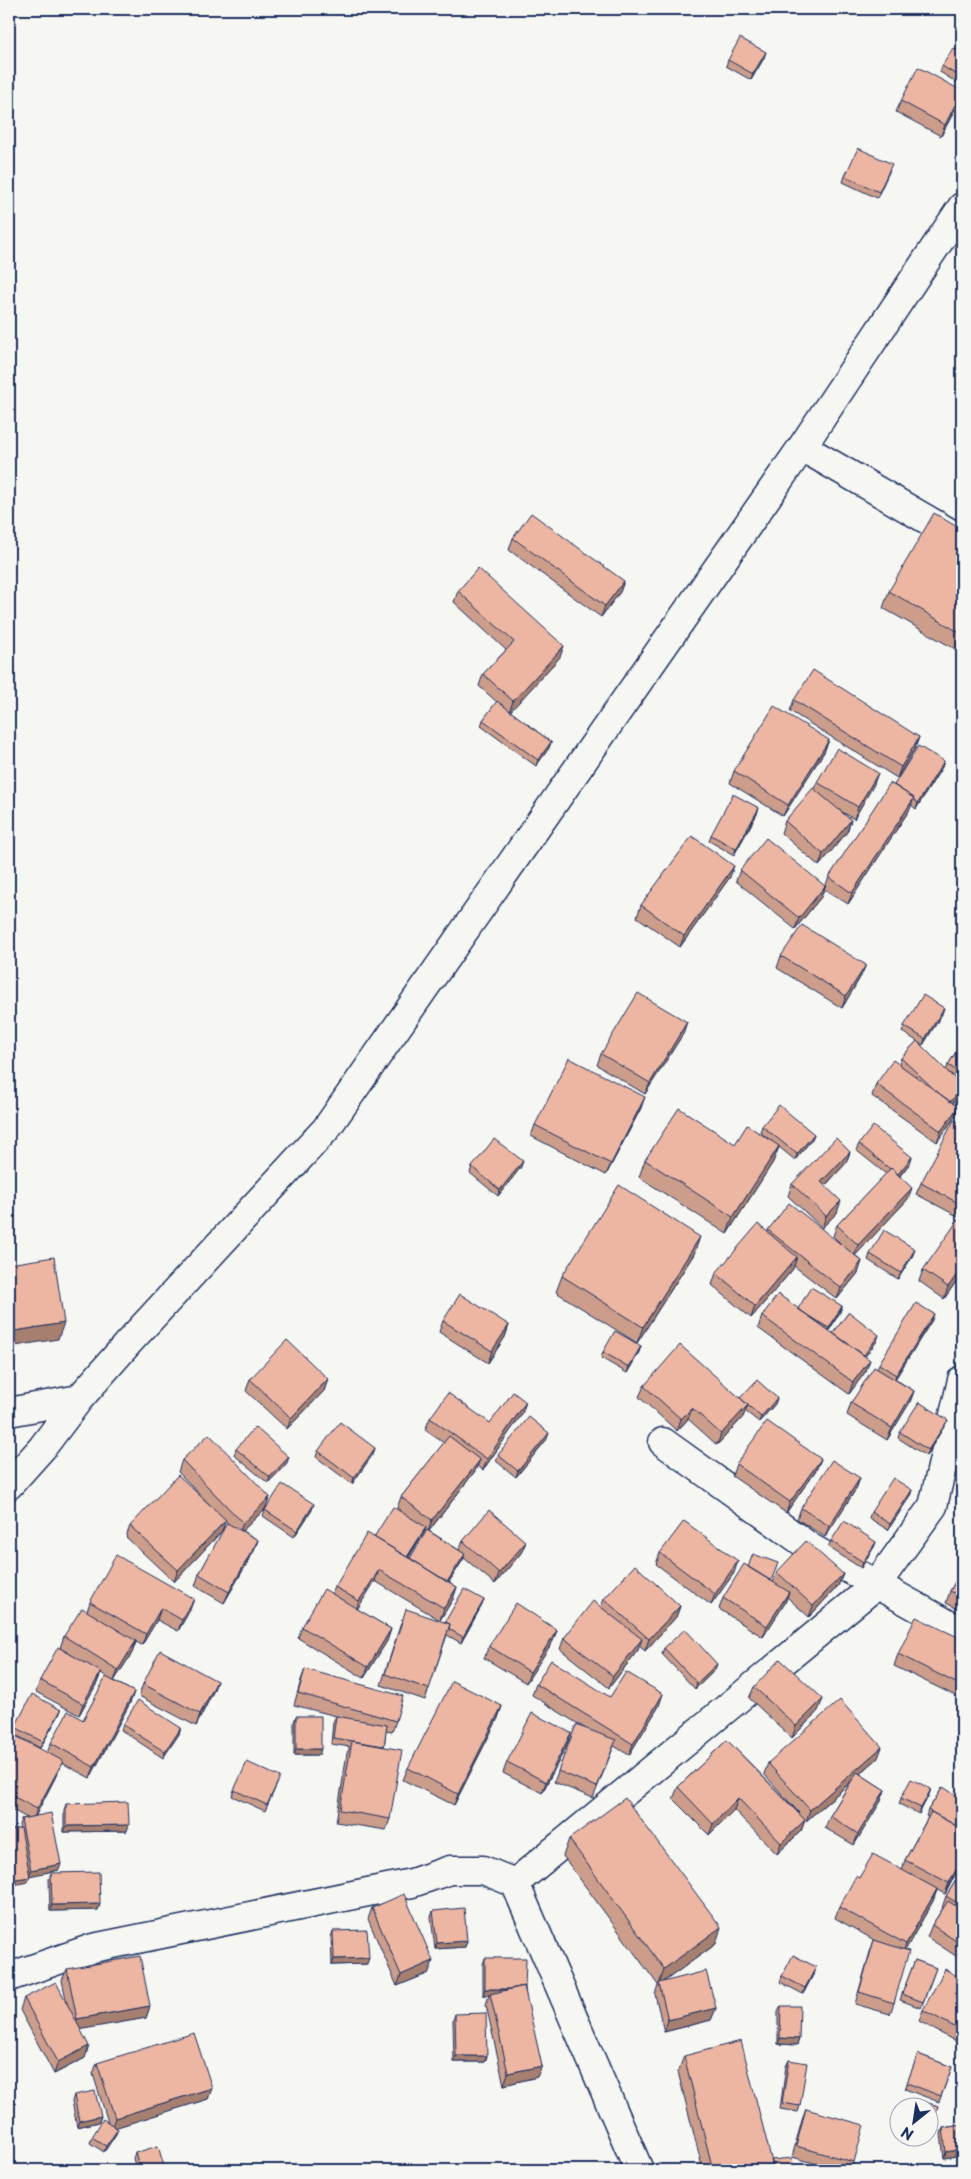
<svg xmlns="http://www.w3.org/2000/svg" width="971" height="2179" viewBox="0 0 971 2179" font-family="'Playpen Sans',sans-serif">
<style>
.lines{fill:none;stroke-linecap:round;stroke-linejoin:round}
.street-casing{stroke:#1b2f5e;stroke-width:31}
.street{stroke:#f6f6f2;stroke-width:28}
.wall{fill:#cc9d8b;stroke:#1b2f5e;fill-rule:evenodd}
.shaded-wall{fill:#a67f71;stroke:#1b2f5e}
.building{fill:#edb6a2;stroke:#1b2f5e}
</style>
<rect width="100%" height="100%" fill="#f6f6f2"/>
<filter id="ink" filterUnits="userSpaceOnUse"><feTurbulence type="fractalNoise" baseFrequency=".02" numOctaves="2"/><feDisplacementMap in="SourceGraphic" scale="10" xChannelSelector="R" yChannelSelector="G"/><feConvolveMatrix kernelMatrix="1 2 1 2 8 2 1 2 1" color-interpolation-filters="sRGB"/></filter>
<g filter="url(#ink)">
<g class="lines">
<g class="street-casing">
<path id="street" d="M802,447L962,540
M9,1412L79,1399
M663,1442L811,1548L962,1632
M9,1485L42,1448L79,1399L129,1342L326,1129L802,447L962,207
M515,1883L876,1585L933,1506L962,1380
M9,1977L93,1948L412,1883L450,1870H483L515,1883L639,2170"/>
</g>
<use href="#street" class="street"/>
</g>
<path class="wall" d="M962,32V86L940,72L942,66L956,50Z
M764,58L751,80L726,66L728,60Z
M901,101L959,102L941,136L896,112Z
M890,170L877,198L843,182L845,176Z
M962,530V653L883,608L889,591Z
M513,538L624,581L620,592L601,617L509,550Z
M458,591L560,657L510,711L551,742L549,748L536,766L481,726L483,720L497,702L479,686L483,674L506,650L454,602Z
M794,700L919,737L915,748L897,778L790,711Z
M829,740L824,752L783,816L730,783L734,771Z
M944,761L942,767L916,809L911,805L910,809L848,904L824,889L829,877L894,785Z
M817,782L874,784L854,819L839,810L851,820L847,832L819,866L781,833L785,821L814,789Z
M757,814L734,855L709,841L711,835Z
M740,870L825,886L821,897L795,929L736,881Z
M730,877L680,947L637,917L641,905Z
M781,956L861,976L842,1008L777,968Z
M942,1014L923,1045L917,1042L946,1070L948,1065L962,1042V1081L949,1073L962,1086V1092L961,1094L953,1103L958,1107L954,1118L937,1142L872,1096L876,1084L904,1068L899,1064L901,1058L917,1041L902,1032L904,1026Z
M683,1034L645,1094L597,1065L601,1054Z
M641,1108L606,1175L531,1136L535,1125Z
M962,1124V1212L959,1217L916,1194L921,1183Z
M762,1126L814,1134L812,1139L795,1160L779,1147L773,1162L727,1234L639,1177L645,1160L735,1144L774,1143L760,1132Z
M859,1144L910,1163L900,1176L908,1199L855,1255L862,1261L858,1273L837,1299L794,1266L793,1269L751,1318L712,1285L716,1273L768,1232V1230L842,1245L833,1236L837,1225L886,1174L856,1150Z
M850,1152L846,1163L825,1186L837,1213L822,1228L788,1196L792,1184Z
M472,1167H521L498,1196L470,1173Z
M694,1254L637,1343L556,1292L562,1276Z
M870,1254L913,1255L898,1279L868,1260Z
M923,1270L962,1273L944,1299L919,1281Z
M842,1306L840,1312L829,1331L833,1334L849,1312L877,1341L865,1356L866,1371L849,1394L758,1328L762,1316L798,1309Z
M932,1320L895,1379L914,1391L910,1402L887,1440L847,1415L851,1403L877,1368L879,1364Z
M443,1321L509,1325L505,1337L488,1363L439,1332Z
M641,1346L639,1352L627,1373L601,1358L603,1352Z
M250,1379H328L324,1391L287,1429L246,1391Z
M644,1386L740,1398H777L775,1404L759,1422L745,1411L743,1417L717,1445L688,1419L677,1431L639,1397Z
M522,1414L483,1470L477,1466L475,1471L429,1531L459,1550L463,1541L526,1542L521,1553L495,1584L464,1558L449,1582L457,1587L453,1599L440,1620L375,1581L357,1609L391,1629L387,1641L364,1678L298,1638L302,1627L332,1594L335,1587L374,1537L400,1510L397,1508L401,1497L444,1443L425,1430L430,1418L490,1423ZM425,1530L427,1531L410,1558H408Z
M945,1425L926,1456L898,1438L900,1432Z
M547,1439L516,1477L496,1461L498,1455Z
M375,1448L373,1454L352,1484L316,1457L318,1451Z
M236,1449L287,1463L268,1483L234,1455Z
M962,1452V1466L958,1464Z
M821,1459L816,1470L786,1513L732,1476L736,1464Z
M182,1460L270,1497L265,1509L242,1531L258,1540L254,1551L224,1603L195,1586L199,1574L228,1523L225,1521L222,1531L174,1582L126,1537L130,1526L212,1507L178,1472Z
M860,1478L856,1489L825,1537L797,1519L801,1508Z
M912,1490L910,1496L888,1530L869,1518L871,1512Z
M265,1510H312L294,1537L263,1516Z
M831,1541L876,1542L874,1547L861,1568L828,1547Z
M660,1553L734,1573L711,1605L656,1564Z
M962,1569V1611L946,1603L950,1591Z
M777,1572L843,1574L838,1586L809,1617L787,1597L785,1603L763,1637L719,1609L723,1598L771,1581L773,1582Z
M604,1599L680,1606L676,1617L645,1651L639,1646L638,1650L609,1688L560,1649L564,1638L601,1607Z
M90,1602L190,1610L178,1631L157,1620L142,1645L136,1642L132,1653L114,1681L134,1692L130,1703L90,1778L62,1763L58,1772L35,1816L59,1870L30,1875L28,1882L19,1825L21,1819L27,1818L9,1808V1741L47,1753L51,1743L83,1720L107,1677L101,1673L97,1683L79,1715L36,1692L40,1680L75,1657L60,1648L64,1636L87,1611Z
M482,1605L461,1643L447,1635L425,1700L381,1685L402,1620L445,1622Z
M557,1630L553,1641L526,1683L484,1658L489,1646Z
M962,1639V1699L894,1666L898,1654Z
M664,1648L715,1670L695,1689L662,1654Z
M305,1669L396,1721L392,1732L386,1731L384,1747L390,1819L386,1830L336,1822L347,1753L350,1747L331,1744L333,1722L336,1716L294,1705L301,1680Z
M217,1681L213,1692L196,1726L139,1696L143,1684Z
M536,1684L659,1706L629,1755L614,1746L593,1798L554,1782L576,1725L586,1729L532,1695Z
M754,1687L818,1711L792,1738L749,1698Z
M502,1706L498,1718L454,1805L403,1780L408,1768Z
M61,1710L59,1715L40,1748L12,1733L15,1727Z
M296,1716L319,1755H294V1722Z
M123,1725L181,1728L179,1734L163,1758L121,1730Z
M727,1740L799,1813L764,1774L768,1763L878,1758L860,1774L885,1790L881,1801L854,1845L825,1828L830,1816L850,1783L806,1821L805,1820L801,1831L777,1854L734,1810L709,1835L673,1799L678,1787Z
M567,1745L542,1793L503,1773L507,1762Z
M278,1782L265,1811L232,1796L234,1790Z
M962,1782V1795L958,1793Z
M943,1787L962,1862L945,1894L937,1890L933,1901L905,1950L894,2003L890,2014L855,2004L870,1952L874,1940L876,1941L835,1918L839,1907L859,1878L902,1870L905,1860L928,1817L926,1816L928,1810Z
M931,1789L919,1814L899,1804L901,1798Z
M66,1804L127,1831L64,1832V1810Z
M569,1839L716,1944L663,1982L716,2008L711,2020L664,2032L655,1994L658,1985L563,1856Z
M962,1871V1960L927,1937L932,1925L943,1908H942L946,1896Z
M51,1873L100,1904L98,1910L50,1911L49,1879Z
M372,1908L429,1973L397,1986L368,1919Z
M433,1911L467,1941L465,1947L435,1949L431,1917Z
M333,1931L367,1964L332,1965L331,1937Z
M485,1958L525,1990L537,2077L504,2085L486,2005L489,1995H483V1964Z
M915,1960L936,1968L921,2008L900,2000Z
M67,1969L150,2006L146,2018L80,2029L85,2058L54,2074L20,2010L24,1998L67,2004L62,1980Z
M814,1973L803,1994L780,1982L782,1976Z
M962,1979V2040L960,2044L919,2021L923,2010Z
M781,2006L799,2039L797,2045L778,2044V2012Z
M455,2014L487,2056L485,2062H454L453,2020Z
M918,2054L952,2067L939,2102L905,2089Z
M684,2056L771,2161L794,2170H703L678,2072Z
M789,2060L800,2106L798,2112L780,2109L786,2066Z
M97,2063L212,2088L208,2099L116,2127V2134L104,2152L90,2143L92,2137L108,2122L93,2074Z
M74,2095L101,2116L99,2122L77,2127L72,2101Z
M914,2099L938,2106L929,2134H928V2106H911Z
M806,2109L854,2162L851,2170H839L792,2157L802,2120Z
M962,2125V2155L944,2158L941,2134L943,2128Z
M135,2153L162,2170H136L133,2158Z"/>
<path class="shaded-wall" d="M766,52L764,58L751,80L753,74Z
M962,92L959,102L941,136L945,125Z
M624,581L620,592L601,617L605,606Z
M564,646L560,657L509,713L513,701Z
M919,737L915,748L897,778L901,767Z
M829,740L824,752L783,816L788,805Z
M551,742L549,748L536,766L538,760Z
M944,761L942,767L916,809L918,803Z
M878,773L874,784L854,819L858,807Z
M914,798L910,809L848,904L852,893Z
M759,808L757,814L734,855L736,849Z
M851,820L847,832L819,866L823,854Z
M734,866L730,877L680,947L684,936Z
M825,886L821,897L795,929L799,918Z
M866,965L861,976L842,1008L846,996Z
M944,1008L942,1014L923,1045L925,1039Z
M687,1022L683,1034L645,1094L650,1083Z
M962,1089L961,1094L946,1110L948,1104Z
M645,1097L641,1108L606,1175L611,1164Z
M958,1107L954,1118L937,1142L941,1131Z
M814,1134L812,1139L795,1160L797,1154Z
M779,1146L773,1162L727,1234L733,1217Z
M850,1152L846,1163L817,1194L821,1182Z
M912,1157L910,1163L895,1181L897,1175Z
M523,1161L521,1167L498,1196L500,1190Z
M912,1188L908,1199L854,1257L858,1245Z
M841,1201L837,1213L822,1228L826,1216Z
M700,1237L694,1254L637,1343L643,1327Z
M915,1249L913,1255L898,1279L901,1273Z
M797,1257L793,1269L751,1318L755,1306Z
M862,1261L858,1273L837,1299L841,1288Z
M962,1267V1273L944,1299L948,1287Z
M842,1306L840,1312L827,1334L829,1328Z
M934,1314L932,1320L894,1381L896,1375Z
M64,1323L58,1339L9,1347V1332Z
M509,1325L505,1337L488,1363L492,1351Z
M879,1335L877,1341L861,1362L863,1356Z
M641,1346L639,1352L627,1373L629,1367Z
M870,1360L866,1371L849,1394L853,1382Z
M328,1379L324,1391L287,1429L291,1418Z
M914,1391L910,1402L887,1440L892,1428Z
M777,1398L775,1404L759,1422L761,1417Z
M526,1402L522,1414L483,1470L487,1459Z
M748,1405L743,1417L717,1445L721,1434Z
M692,1408L688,1419L677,1431L681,1419Z
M948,1420L945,1425L926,1456L928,1450Z
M549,1433L547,1439L516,1477L518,1471Z
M375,1448L373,1454L352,1484L354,1478Z
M289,1457L287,1463L268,1483L270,1477Z
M821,1459L816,1470L786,1513L790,1502Z
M480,1460L475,1471L428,1532L432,1520Z
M860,1478L856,1489L825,1537L829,1526Z
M912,1490L910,1496L888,1530L890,1524Z
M270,1497L265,1509L239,1534L243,1523Z
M314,1504L312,1510L294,1537L297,1531Z
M226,1520L222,1531L174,1582L178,1570Z
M426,1527L424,1533L403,1566L406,1560Z
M258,1540L254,1551L224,1603L229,1592Z
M526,1542L521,1553L495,1584L499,1573Z
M876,1542L874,1547L861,1568L863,1562Z
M465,1554L463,1560L445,1588L447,1582Z
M738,1561L734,1573L711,1605L715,1594Z
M379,1570L375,1581L355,1613L359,1601Z
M843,1574L838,1586L809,1617L813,1606Z
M457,1587L453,1599L440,1620L444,1608Z
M789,1592L785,1603L763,1637L767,1626Z
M194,1599L190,1610L178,1631L182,1620Z
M484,1600L482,1605L461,1643L463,1637Z
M680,1606L676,1617L645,1651L649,1639Z
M161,1608L157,1620L142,1645L146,1634Z
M391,1629L387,1641L364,1678L368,1667Z
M557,1630L553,1641L526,1683L530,1672Z
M642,1639L638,1650L609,1688L613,1676Z
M136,1641L132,1653L114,1681L118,1670Z
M717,1664L715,1670L695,1689L697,1683Z
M101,1672L97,1683L79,1715L83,1704Z
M217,1681L213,1692L196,1726L200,1714Z
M134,1692L130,1703L90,1778L94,1767Z
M663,1694L659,1706L629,1755L633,1744Z
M823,1699L818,1711L792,1738L796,1726Z
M502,1706L498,1718L454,1805L458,1794Z
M61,1710L59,1715L40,1748L43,1742Z
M181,1728L179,1734L163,1758L165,1752Z
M571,1733L567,1745L542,1793L546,1782Z
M882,1747L878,1758L806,1821L810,1810Z
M296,1749H321L319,1755H294Z
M63,1761L58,1772L33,1821L37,1809Z
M931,1789L929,1795L919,1814L921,1808Z
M885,1790L881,1801L854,1845L858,1834Z
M738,1798L734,1810L709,1835L713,1824Z
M805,1820L801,1831L777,1854L781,1843Z
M129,1825L127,1831L64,1832L66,1826Z
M962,1858V1862L945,1894L949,1883Z
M61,1864L59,1870L29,1876L31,1870Z
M30,1877L28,1882L9,1886V1880Z
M937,1889L933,1901L902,1956L906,1944Z
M100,1904L98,1910L50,1911L52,1905Z
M721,1927L716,1944L659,1985L664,1969Z
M467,1941L465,1947L435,1949L437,1943Z
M369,1958L367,1964L332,1965L334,1959Z
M433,1961L429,1973L397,1986L401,1975Z
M816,1967L814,1973L803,1994L805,1988Z
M485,1989L525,1990L523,1995H483Z
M150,2006L146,2018L72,2031L77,2019Z
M716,2008L711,2020L664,2032L668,2020Z
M780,2038L799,2039L797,2045L778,2044Z
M89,2046L85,2058L54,2074L58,2062Z
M456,2056H487L485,2062H454Z
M542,2066L537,2077L504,2085L508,2073Z
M212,2088L208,2099L111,2129L115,2118Z
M101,2116L99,2122L77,2127L79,2121Z
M118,2129L116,2134L104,2152L106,2146Z
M962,2149V2155L944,2158L946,2152Z
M164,2166L162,2170H150Z"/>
<path class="building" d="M962,32V48L957,46Z
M740,38L766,52L753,74L728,60Z
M953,48L962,53V78L942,66Z
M918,67L962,91L945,125L901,101Z
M858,148L892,164L879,192L845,176Z
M531,513L624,581L605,606L513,538Z
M934,513L962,530V634L889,591Z
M478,568L564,646L513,701L483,674L514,642L458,591Z
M813,670L919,737L901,767L794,700Z
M497,701L551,742L538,760L483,720Z
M774,706L829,740L788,805L734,771Z
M918,746L944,761L918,803L913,799L914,798L894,785Z
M837,748L878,773L858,807L817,782Z
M890,783L914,798L852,893L829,877Z
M813,788L851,820L823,854L785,821Z
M733,794L759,808L736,849L711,835Z
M692,836L734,866L684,936L641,905Z
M766,838L825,886L799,918L740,870Z
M802,925L866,965L846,996L781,956Z
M638,993L687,1022L650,1083L601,1054Z
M923,995L944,1008L925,1039L904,1026Z
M917,1041L962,1086V1089L950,1102L935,1090L901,1058Z
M962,1042V1074L948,1065Z
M569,1058L645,1097L611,1164L535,1125Z
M893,1060L958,1107L941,1131L876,1084Z
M779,1105L814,1134L797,1154L762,1126Z
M679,1108L735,1144L747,1125L779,1146L733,1217L645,1160Z
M954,1120L962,1124V1205L921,1183Z
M873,1126L912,1157L898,1174L891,1168L890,1169L859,1144Z
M836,1138L850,1152L821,1182L841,1201L826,1216L792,1184Z
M494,1139L523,1161L500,1190L472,1167Z
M891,1168L912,1188L858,1245L837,1225Z
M619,1185L700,1237L643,1327L562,1276Z
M789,1203L862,1261L841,1288L768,1230Z
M958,1220L962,1223V1267L948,1287L923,1270Z
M758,1224L797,1257L755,1306L716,1273Z
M884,1230L915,1249L901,1273L870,1254Z
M54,1257L64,1323L9,1332V1264Z
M811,1287L842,1306L829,1328L810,1317L798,1309Z
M460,1294L509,1325L492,1351L443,1321Z
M778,1294L870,1360L853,1382L762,1316Z
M916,1303L934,1314L896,1375L879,1364Z
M849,1312L879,1335L864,1355L833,1333Z
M615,1331L641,1346L629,1367L603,1352Z
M287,1340L328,1379L291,1418L250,1379Z
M680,1345L748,1405L721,1434L692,1408L681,1419L644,1386Z
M874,1367L914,1391L892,1428L851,1403Z
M757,1380L777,1398L761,1417L740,1398Z
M513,1392L526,1402L487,1459L430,1418L448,1393L490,1423Z
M919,1402L948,1420L928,1450L900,1432Z
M529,1417L549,1433L518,1471L498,1455Z
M767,1421L821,1459L790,1502L736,1464Z
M340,1422L375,1448L354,1478L318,1451Z
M255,1427L289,1457L270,1477L236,1449Z
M209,1434L270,1497L243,1523L182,1460Z
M449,1436L480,1460L432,1520L401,1497Z
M832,1460L860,1478L829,1526L801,1508Z
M178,1475L226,1520L178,1570L130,1526Z
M893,1478L912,1490L890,1524L871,1512Z
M282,1484L314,1504L297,1531L265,1510Z
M393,1507L426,1527L407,1557L374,1537Z
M489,1510L526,1542L499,1573L463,1541Z
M684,1521L738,1561L715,1594L660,1553Z
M844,1521L876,1542L863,1562L831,1541Z
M227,1523L258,1540L229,1592L199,1574Z
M427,1530L465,1554L447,1582L410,1558Z
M367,1533L457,1587L444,1608L379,1570L359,1601L335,1587Z
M806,1541L843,1574L813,1606L777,1572Z
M753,1554L778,1563L771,1581L748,1567Z
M116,1555L194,1599L182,1620L161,1608L146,1634L90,1602Z
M744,1564L789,1592L767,1626L723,1598Z
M635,1565L680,1606L649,1639L604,1599Z
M962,1569V1597L950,1591Z
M324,1589L391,1629L368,1667L302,1627Z
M464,1589L484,1600L463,1637L449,1629L450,1624L445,1622Z
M593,1601L642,1639L613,1676L564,1638Z
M516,1603L557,1630L530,1672L489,1646Z
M82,1608L136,1641L118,1670L64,1636Z
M406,1609L450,1624L429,1689L385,1674Z
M916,1617L962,1639V1686L898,1654Z
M685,1629L717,1664L697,1683L664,1648Z
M58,1647L101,1672L83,1704L40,1680Z
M160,1650L217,1681L200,1714L143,1684Z
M780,1659L823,1699L796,1726L754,1687Z
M551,1660L610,1697L626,1672L663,1694L633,1744L536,1684Z
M305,1669L403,1696L396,1721L298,1693Z
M106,1677L134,1692L94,1767L51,1743L68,1711L83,1720Z
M452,1681L502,1706L458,1794L408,1768Z
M32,1694L61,1710L43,1742L15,1727Z
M138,1700L181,1728L165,1752L123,1725Z
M840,1700L882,1747L810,1810L768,1763Z
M532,1713L571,1733L546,1782L507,1762Z
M296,1716H321V1749H296Z
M336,1716L387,1725L384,1746L333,1738Z
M576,1725L616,1740L597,1787L558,1771Z
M12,1734L63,1761L37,1809L9,1794V1741Z
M727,1740L805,1820L781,1843L738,1798L713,1824L678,1787Z
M352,1741L402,1750L390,1819L340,1810Z
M247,1762L280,1777L267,1805L234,1790Z
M857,1772L885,1790L858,1834L830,1816Z
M911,1779L931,1789L921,1808L901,1798Z
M943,1787L962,1799V1829L928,1810Z
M625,1798L721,1927L664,1969L569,1839Z
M128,1802L129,1825L66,1826V1804Z
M931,1812L962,1829V1858L949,1883L905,1860Z
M51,1813L61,1864L31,1870L21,1819Z
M21,1828L30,1877L9,1880V1830Z
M873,1854L937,1889L906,1944L839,1907L856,1876L859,1878Z
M962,1871V1906L946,1896Z
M99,1872L100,1904L52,1905L51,1873Z
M404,1894L433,1961L401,1975L372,1908Z
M948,1901L962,1910V1945L932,1925Z
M464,1908L467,1941L437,1943L433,1911Z
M367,1930L369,1958L334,1959L333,1931Z
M874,1940L909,1951L894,2003L859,1992Z
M793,1955L816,1967L805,1988L782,1976Z
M140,1956L150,2006L77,2019L67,1969Z
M485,1958H526L525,1990L524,1986L509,1989H485Z
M915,1960L936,1968L923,2002L902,1994Z
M945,1969L962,1979V2031L923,2010Z
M706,1971L716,2008L668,2020L659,1983Z
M56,1982L89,2046L58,2062L24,1998Z
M524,1986L542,2066L508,2073L490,1994Z
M781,2006H800L799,2039L780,2038Z
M486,2013L487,2056H456L455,2014Z
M194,2033L212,2088L115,2118L97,2063Z
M741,2041L774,2170H713L684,2056Z
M918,2054L952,2067L941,2096L907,2083Z
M789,2060L807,2063L800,2106L782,2103Z
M95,2091L101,2116L79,2121L74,2095Z
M914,2099L938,2106L931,2128H928V2106H912Z
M806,2109L864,2125L854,2162L796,2146Z
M103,2119L118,2129L106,2146L92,2137Z
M962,2125V2149L946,2152L943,2128Z
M158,2146L164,2166L150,2170H140L135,2153Z
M792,2158L794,2170H774L771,2160Z"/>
</g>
<rect width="971" height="2179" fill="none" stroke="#f6f6f2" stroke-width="30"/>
<rect x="15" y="15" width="941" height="2149" fill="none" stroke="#1b2f5e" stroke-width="2" filter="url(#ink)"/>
<g transform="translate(914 2122) rotate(210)"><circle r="24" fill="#f6f6f2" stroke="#9ea6b7"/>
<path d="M0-4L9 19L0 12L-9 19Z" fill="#1b2f5e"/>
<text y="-8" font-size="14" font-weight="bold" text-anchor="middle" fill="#1b2f5e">N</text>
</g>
</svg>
